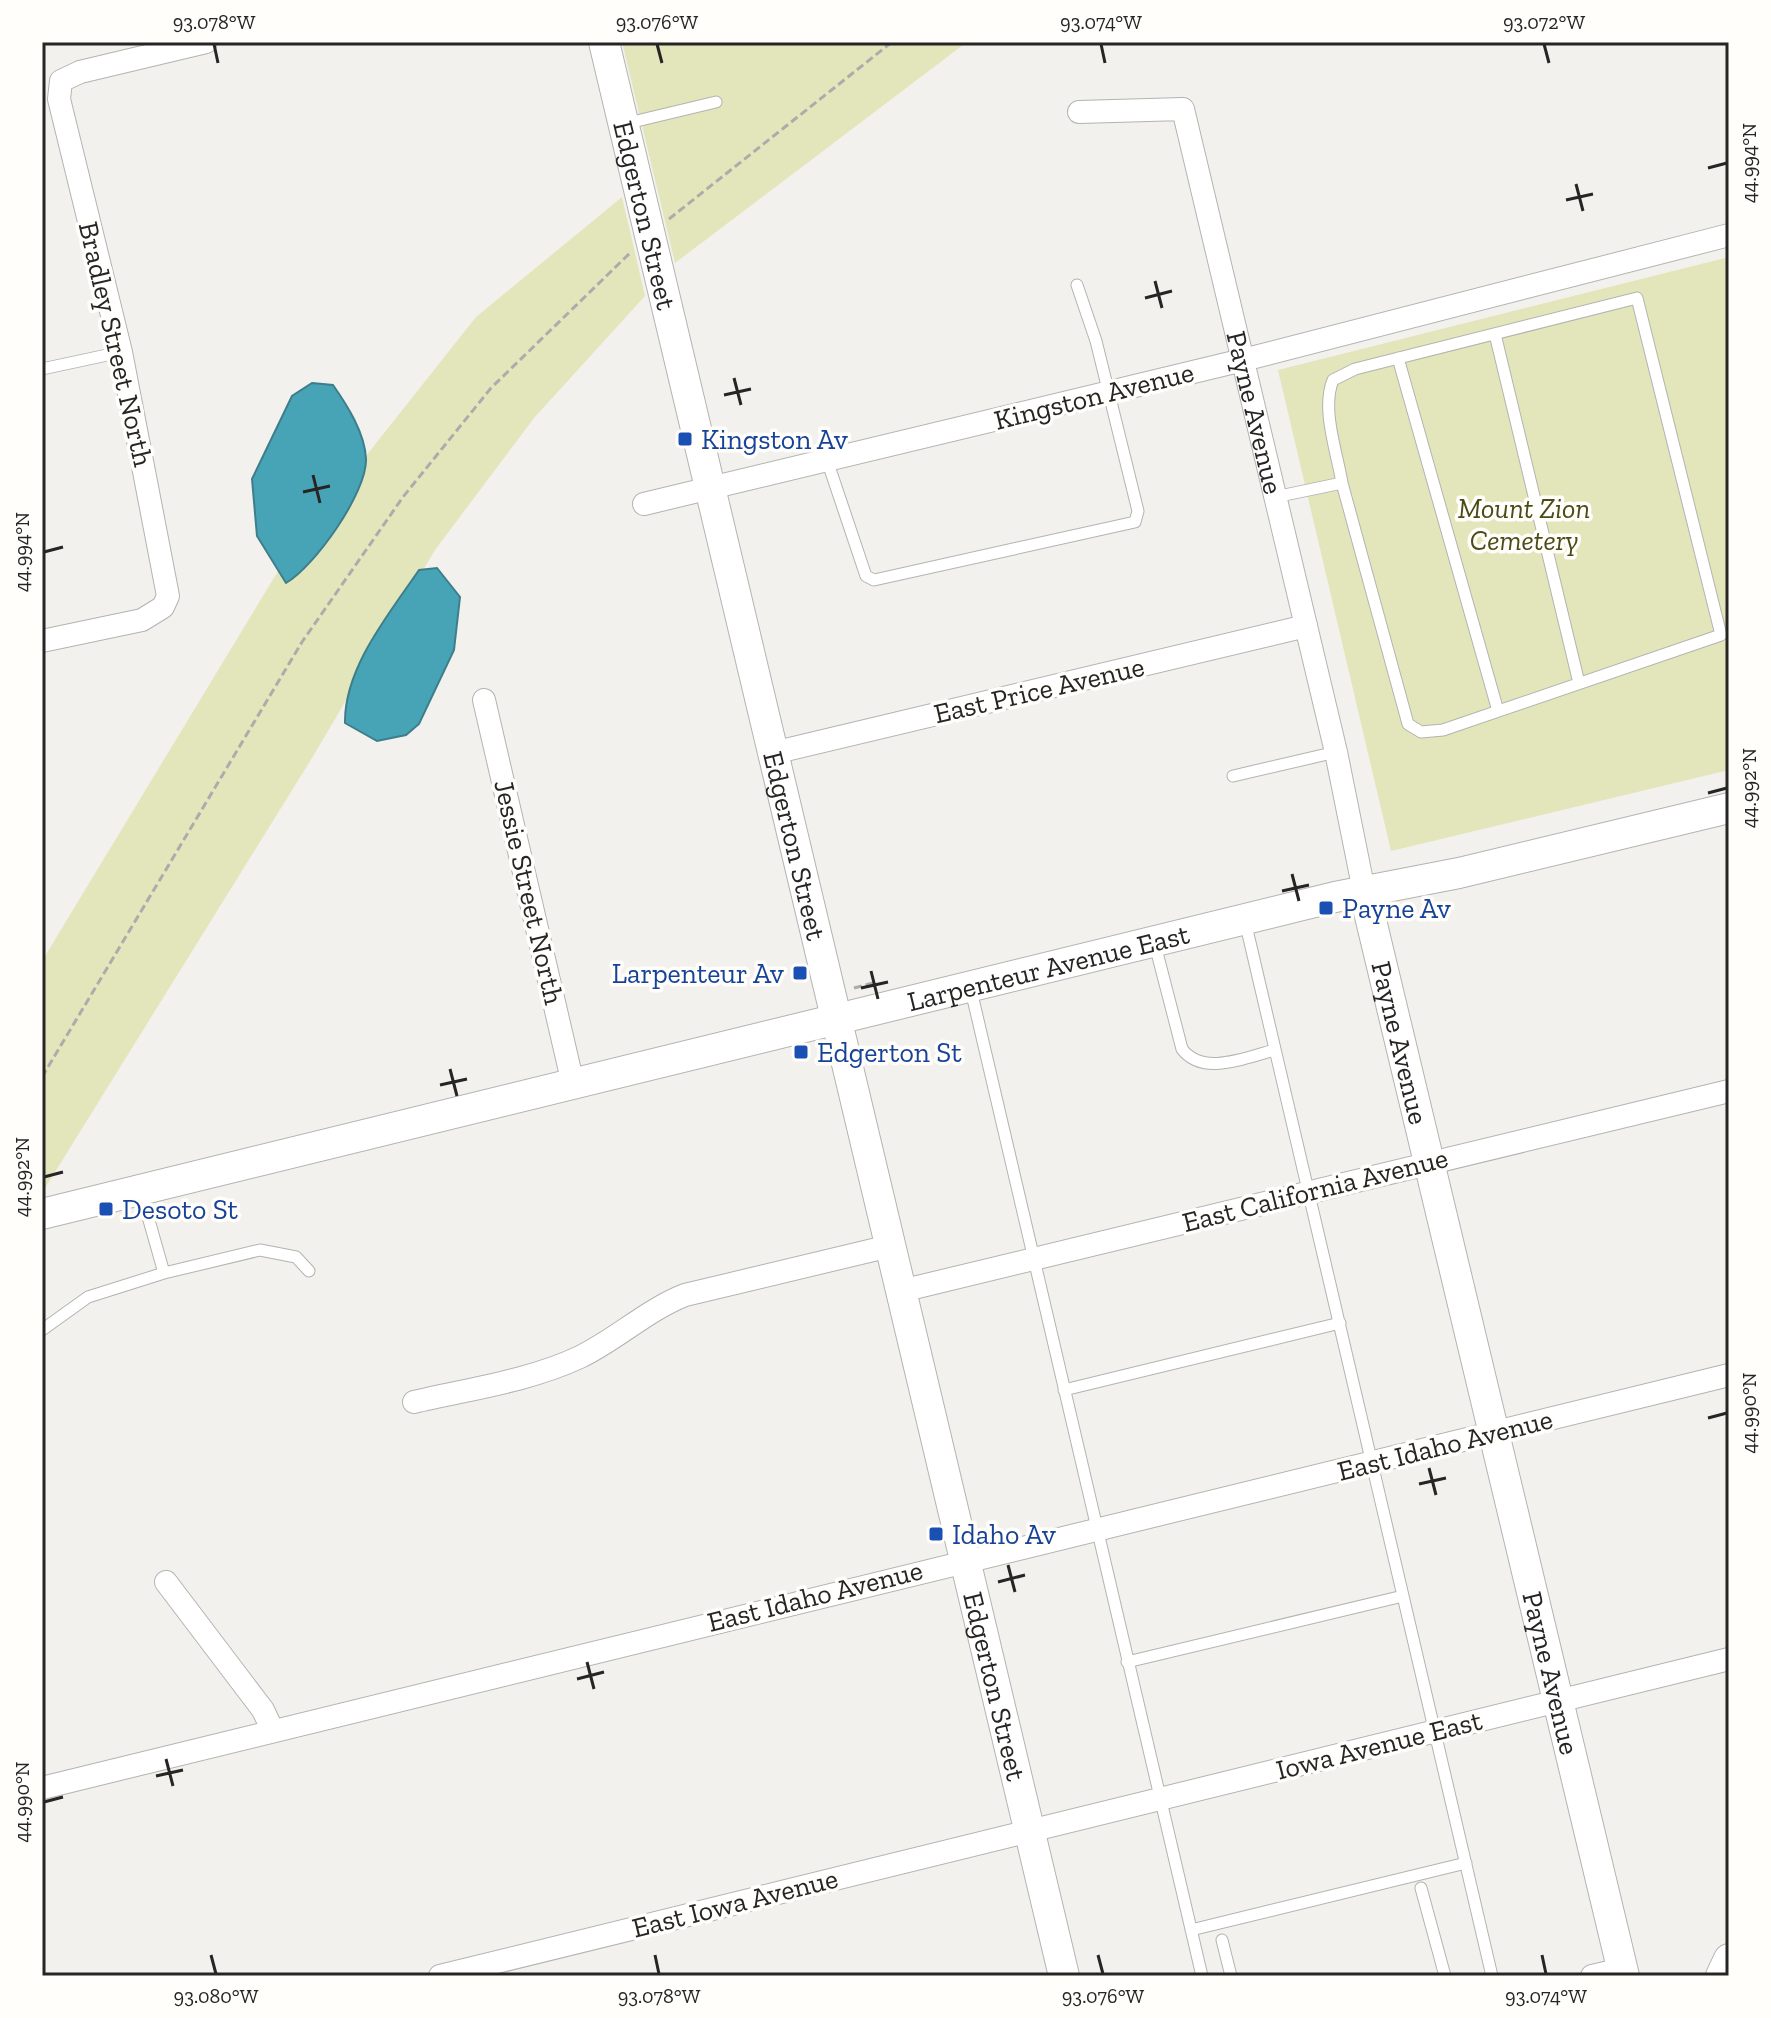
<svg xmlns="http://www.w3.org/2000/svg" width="1771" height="2018" viewBox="0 0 1771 2018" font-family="'Zilla Slab',serif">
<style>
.green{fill:#e3e6bb}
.water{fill:#47a4b6;stroke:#3d7e8a;stroke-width:2}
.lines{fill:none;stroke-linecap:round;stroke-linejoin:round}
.lane-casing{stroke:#b4b3b0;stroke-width:13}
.street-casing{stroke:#b4b3b0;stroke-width:24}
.secondary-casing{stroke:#b4b3b0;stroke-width:32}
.path{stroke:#adacaa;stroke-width:3;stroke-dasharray:8 4;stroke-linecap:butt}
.lane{stroke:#fff;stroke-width:11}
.street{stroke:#fff;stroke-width:22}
.secondary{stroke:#fff;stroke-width:30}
.ticks{fill:none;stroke:#262524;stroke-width:3}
.transit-dot{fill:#1a4fb4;stroke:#fffefb;stroke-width:3}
.labels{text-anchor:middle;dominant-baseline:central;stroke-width:7;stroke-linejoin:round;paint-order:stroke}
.street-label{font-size:28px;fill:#262524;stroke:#fffefb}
.transit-label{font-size:28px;fill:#164399;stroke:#fffefb;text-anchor:start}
.park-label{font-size:28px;font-style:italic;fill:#4a4c18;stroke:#fffefb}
.neatline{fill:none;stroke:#262524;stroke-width:3}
.ticks-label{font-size:20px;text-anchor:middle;fill:#262524}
</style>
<rect width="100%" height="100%" fill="#f2f1ee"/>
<path class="green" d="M622,42H967L675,263Z
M622,197L645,296L534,418L435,550L312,758L42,1193V961L289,553L476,317Z
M1729,257V770L1391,851L1278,370Z"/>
<path class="water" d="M312,383L333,385C347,405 365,433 366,459C367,493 314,567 286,583L257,536L252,479L292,396Z
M437,568L460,597L454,650L419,724L406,735L377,741L345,723C344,668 389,614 419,570Z"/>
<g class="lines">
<g class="lane-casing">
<path id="lane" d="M624,124L716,102
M1495,334L1579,683
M1398,358L1498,711
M42,369L121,352
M827,460L866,576L874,580L1135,522L1138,511L1096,341L1077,285
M1275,497L1342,483L1408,724L1421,732L1443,730L1721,635L1637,298L1355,369L1333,380C1321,409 1337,452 1342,483
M1233,776L1336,752
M1245,921L1492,1976
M1154,941L1182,1049C1203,1077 1247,1057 1275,1050
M970,986L1202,1976
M141,1192L164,1273
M42,1330L88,1297L164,1273L260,1250L296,1257L309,1271
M1064,1390L1340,1323
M1127,1662L1403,1596
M1421,1888L1445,1976
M1191,1930L1466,1863
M1222,1940L1231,1976"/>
</g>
<g class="street-casing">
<g id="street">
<path id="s1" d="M1079,112L1183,109L1336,752L1364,891"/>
<path d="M644,504L1243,360L1729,235"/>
<path d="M42,641L142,620L163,607L168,596L121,352L59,99L61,81L80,72L206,42"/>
<path d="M484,700L573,1084"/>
<path d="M773,753L1306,626"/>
<path d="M901,1291L1729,1091"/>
<path d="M414,1402C469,1389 529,1381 580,1357C617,1339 647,1310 685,1295L890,1246"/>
<path d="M166,1582L263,1710L272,1729"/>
<path d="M42,1788L1729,1375"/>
<path d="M440,1976L1729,1659"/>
<path d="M1592,1976L1622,1969"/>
</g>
</g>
<g class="secondary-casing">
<g id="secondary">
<path id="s2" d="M604,42L1064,1976"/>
<path id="s3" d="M1364,891L1624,1976"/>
<path id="s4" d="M42,1214L1335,897L1459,873L1729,808"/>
<path d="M1721,1976L1729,1959"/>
</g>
</g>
<path class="path" d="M669,219L892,42
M854,988L873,983L875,987
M42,1077L302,642L403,497L491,388L630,253"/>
<use href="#lane" class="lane"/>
<use href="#street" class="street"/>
<use href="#secondary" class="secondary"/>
</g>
<path class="ticks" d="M214,44L218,63M657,44L662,63M1101,44L1105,63M1544,44L1549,63M1708,168L1727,163M1576,184L1583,211M1566,200L1593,194M1155,281L1162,308M1145,298L1172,291M734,378L741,405M724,395L751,389M313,475L320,503M303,492L330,486M44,552L63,547M1708,793L1727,788M1292,874L1299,901M1282,891L1309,885M871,971L878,999M861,988L888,982M450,1069L457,1096M440,1085L467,1079M44,1177L63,1172M1708,1418L1727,1413M1429,1468L1436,1495M1419,1484L1446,1478M1008,1565L1015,1592M998,1582L1025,1575M587,1662L594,1689M577,1679L604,1672M166,1759L173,1786M156,1776L183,1770M44,1802L63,1797M211,1955L216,1974M655,1955L659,1974M1098,1955L1103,1974M1542,1955L1546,1974"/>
<g class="transit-dot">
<rect x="677" y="431" width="16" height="16" rx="4"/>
<rect x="1318" y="900" width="16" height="16" rx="4"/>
<rect x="792" y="965" width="16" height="16" rx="4"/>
<rect x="793" y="1044" width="16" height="16" rx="4"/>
<rect x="98" y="1201" width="16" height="16" rx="4"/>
<rect x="928" y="1526" width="16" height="16" rx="4"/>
</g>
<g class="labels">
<g class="street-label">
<text stroke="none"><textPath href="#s2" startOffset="178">Edgerton Street</textPath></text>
<text transform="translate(116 344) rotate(77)">Bradley Street North</text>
<text transform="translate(1094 396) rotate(-14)">Kingston Avenue</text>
<text stroke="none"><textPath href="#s1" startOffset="416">Payne Avenue</textPath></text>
<text transform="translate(1039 690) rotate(-13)">East Price Avenue</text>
<text stroke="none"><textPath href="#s2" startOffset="826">Edgerton Street</textPath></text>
<text transform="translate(529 892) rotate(77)">Jessie Street North</text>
<text stroke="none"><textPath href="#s4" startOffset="1036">Larpenteur Avenue East</textPath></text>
<text stroke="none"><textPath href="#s3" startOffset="156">Payne Avenue</textPath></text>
<text transform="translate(1315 1190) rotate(-14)">East California Avenue</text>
<text transform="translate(1445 1445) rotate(-14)">East Idaho Avenue</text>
<text transform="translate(815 1596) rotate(-14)">East Idaho Avenue</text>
<text stroke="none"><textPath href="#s3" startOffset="804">Payne Avenue</textPath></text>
<text stroke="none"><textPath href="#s2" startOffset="1690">Edgerton Street</textPath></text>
<text transform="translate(1379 1745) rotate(-14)">Iowa Avenue East</text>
<text transform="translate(735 1903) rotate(-14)">East Iowa Avenue</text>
</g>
<g class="transit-label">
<text x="701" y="439">Kingston Av</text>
<text x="1342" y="908">Payne Av</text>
<text x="784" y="973" text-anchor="end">Larpenteur Av</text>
<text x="817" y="1052">Edgerton St</text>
<text x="122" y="1209">Desoto St</text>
<text x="952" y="1534">Idaho Av</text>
</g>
<g class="park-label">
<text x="1524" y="508">Mount Zion<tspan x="1524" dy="32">Cemetery</tspan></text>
</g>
</g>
<rect width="1771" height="2018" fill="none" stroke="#fffefb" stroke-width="88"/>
<rect x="44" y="44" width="1683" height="1930" class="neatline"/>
<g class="ticks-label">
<text x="214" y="29">93.078°W</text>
<text x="657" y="29">93.076°W</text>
<text x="1101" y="29">93.074°W</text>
<text x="1544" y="29">93.072°W</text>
<text transform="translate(1749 163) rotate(-90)" y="7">44.994°N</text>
<text transform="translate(22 552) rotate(-90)" y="7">44.994°N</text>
<text transform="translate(1749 788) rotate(-90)" y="7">44.992°N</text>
<text transform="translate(22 1177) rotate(-90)" y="7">44.992°N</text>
<text transform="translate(1749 1413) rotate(-90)" y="7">44.990°N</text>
<text transform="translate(22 1802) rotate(-90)" y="7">44.990°N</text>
<text x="216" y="2003">93.080°W</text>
<text x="659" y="2003">93.078°W</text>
<text x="1103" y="2003">93.076°W</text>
<text x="1546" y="2003">93.074°W</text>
</g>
</svg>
